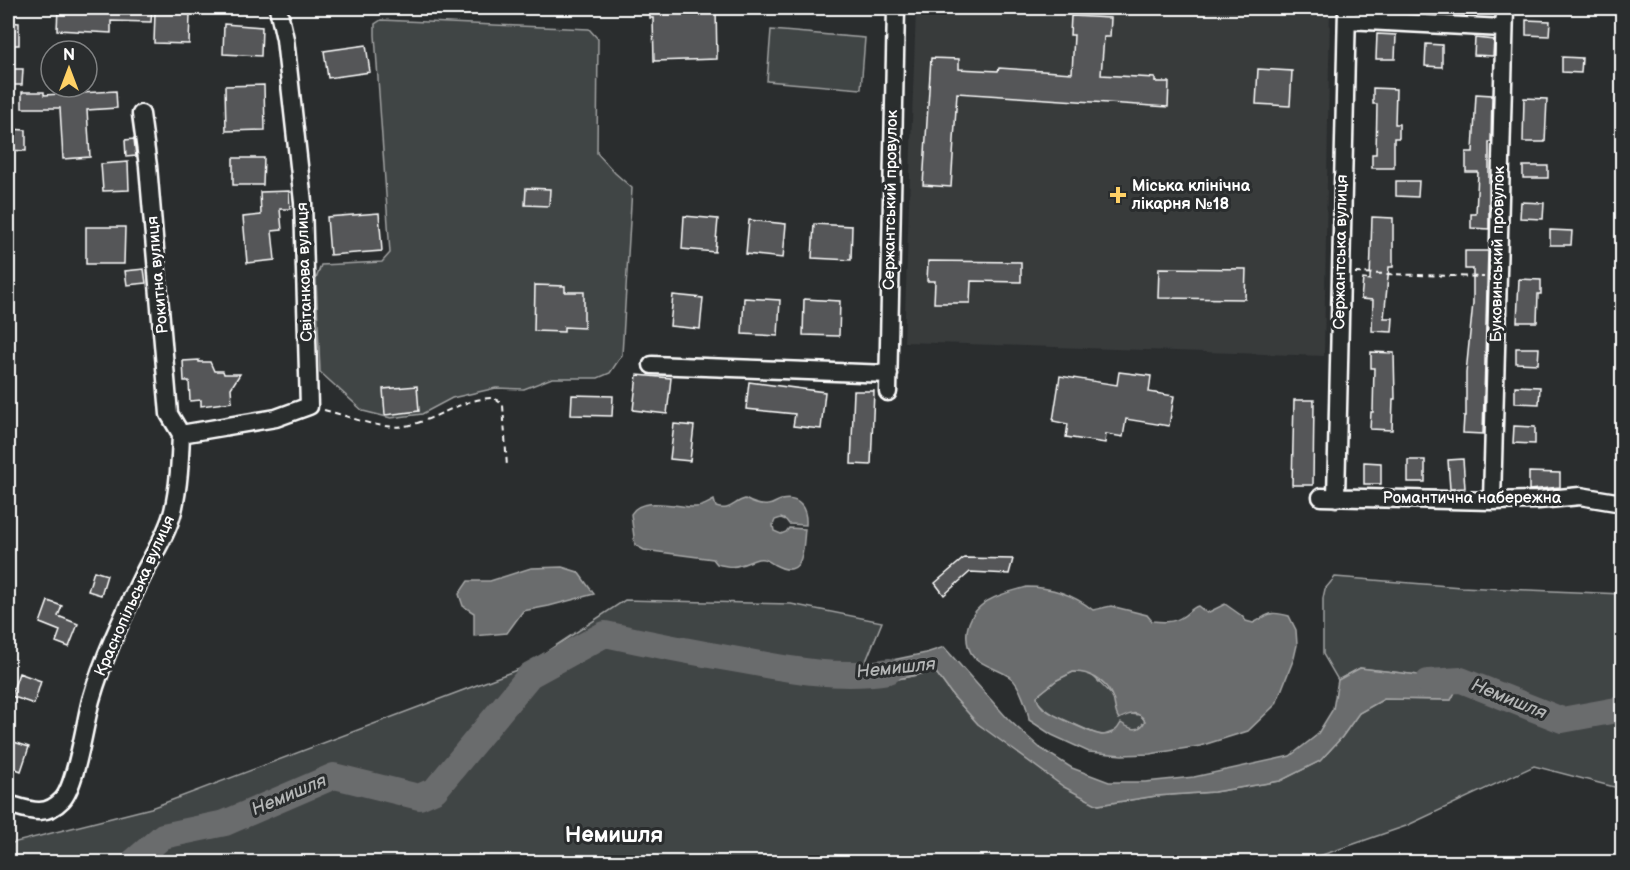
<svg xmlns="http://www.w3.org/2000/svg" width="1630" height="870" viewBox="0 0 1630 870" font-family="'Balsamiq Sans',sans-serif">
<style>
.built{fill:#373a3b}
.green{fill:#414445;stroke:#a0a2a2;stroke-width:1.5}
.water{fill:#6a6c6d;stroke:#a6a7a7;stroke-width:1.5;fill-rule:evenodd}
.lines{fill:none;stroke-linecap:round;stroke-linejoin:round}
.river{stroke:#6a6c6d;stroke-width:26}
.building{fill:#555758;stroke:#fff;stroke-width:1.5}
.street-casing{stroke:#fff;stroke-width:21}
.path{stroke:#fff;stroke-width:2;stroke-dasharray:6 4.5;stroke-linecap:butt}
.street{stroke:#2a2d2e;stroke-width:16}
.poi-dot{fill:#ffd166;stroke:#2a2d2e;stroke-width:2}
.labels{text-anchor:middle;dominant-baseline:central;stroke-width:6;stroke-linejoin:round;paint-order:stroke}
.poi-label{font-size:16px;font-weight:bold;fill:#fff;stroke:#2a2d2e;text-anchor:start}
.street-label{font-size:16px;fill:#fff;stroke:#2a2d2e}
.water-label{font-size:18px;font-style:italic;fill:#b4b6b6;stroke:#2a2d2e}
.district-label{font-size:22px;font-weight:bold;fill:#fff;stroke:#2a2d2e}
</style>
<rect width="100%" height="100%" fill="#2a2d2e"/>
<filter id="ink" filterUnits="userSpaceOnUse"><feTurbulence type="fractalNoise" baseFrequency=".0167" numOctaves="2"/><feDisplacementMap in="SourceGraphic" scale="12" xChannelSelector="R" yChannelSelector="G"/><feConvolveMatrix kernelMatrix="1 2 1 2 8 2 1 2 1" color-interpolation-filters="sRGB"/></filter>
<g filter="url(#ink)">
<path class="built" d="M916,8H1330L1324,356L904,342Z"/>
<path class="green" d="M381,20L589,29L598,39L597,153L615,173L632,188L622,355L610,373L598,378H552L524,389L496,388L452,398L422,414L391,418L363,411L320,372L316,279L321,265L382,262L390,253L375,35V24Z
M771,30L865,38L861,89L767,81Z
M1335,577L1461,587L1622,594V789L1534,766L1406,826L1302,862H876L834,855L779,862H8V844L151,808L522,668L625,600L791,604L882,622L864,666L852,678L870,685L935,671L953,696L978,724L1099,805L1156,796L1214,792L1280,781L1320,761L1342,737L1359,713L1384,699L1451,700L1461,680L1360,668L1338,680L1323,654V598L1325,589Z
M1073,672L1089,673L1094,677L1130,714L1141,715L1145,721L1138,729L1118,730L1104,735L1096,734L1056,716L1044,708L1037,701V696L1057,680Z"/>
<path class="water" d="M745,499C752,503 760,506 768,505C773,505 776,501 781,500C800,496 807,509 806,525L789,524L786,520L781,518L775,520L773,525L774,531L781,534L786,532L789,528L805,529C803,547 805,581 775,565C768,562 768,558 758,559C752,560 747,564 740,565C733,568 725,566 717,564L713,559L644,550L635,545L631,514C641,495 679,508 696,507C703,507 708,503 714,500L716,507C730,512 733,502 745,499Z
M562,567L578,572L594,594L549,606L523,611L507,633L474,636V613L463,606L459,594L468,581H490L531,568Z
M1027,587C1052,587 1074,595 1093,610L1111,606L1147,615L1152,621C1162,622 1173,623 1182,617C1188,614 1191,608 1198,606L1207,613L1225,604L1242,616L1246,621L1253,623C1269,615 1268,610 1289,616L1296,630L1297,645L1294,658L1276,704L1248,731L1200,746L1150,754L1122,755L1089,752L1052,735L1029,720C1028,709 1019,684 1011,678C1000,669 984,667 974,657C967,649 966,641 967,631C972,600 1001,594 1027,587ZM1073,672C1088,671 1106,681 1112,696C1116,705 1114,712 1119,719C1130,713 1138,710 1145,721C1140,733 1130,729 1121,723C1117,731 1111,735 1103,735C1094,735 1050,714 1043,708C1039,704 1037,701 1037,696L1057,680Z
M944,647L1008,719L1040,748L1072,768L1109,782H1145L1194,777L1290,756L1317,735L1333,709L1338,680L1360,668L1461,680L1451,700L1384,699L1359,713L1342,737L1320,761L1280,781L1214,792L1156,796L1098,805L1064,787L978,724L953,696L935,671L870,685L851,678L864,666L926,653Z"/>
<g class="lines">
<path class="river" d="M1428,682L1461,680L1562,720L1622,709
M133,862L163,836L225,823L334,776L419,797L435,790L530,675L605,634C651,644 697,653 744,661C792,670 840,679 889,671"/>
</g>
<path class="building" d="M58,8H152L151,22L111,21V33L57,30Z
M650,8H716L717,59L654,61L653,18H650Z
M155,12L190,14L189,44L154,43Z
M1071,16L1111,18L1110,37H1104L1101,75L1155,78V82H1169L1168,107L957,93L951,187L923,185L931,58L959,59V69L998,71L999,68L1072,73L1074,35H1070Z
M1526,20L1550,21L1549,36L1526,35Z
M8,22L19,23V45H8Z
M224,24L262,27L261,56L223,54Z
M1377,34L1396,35L1395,59H1376Z
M1475,38L1494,40L1493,56L1474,55Z
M1426,44L1442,45V67L1425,66Z
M366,45L370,72L328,78L324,51Z
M1562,57L1582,58L1581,73L1562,72Z
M8,69H23L22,85H8Z
M1258,69L1292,71L1290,106L1256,104Z
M264,85L265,130L226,131L225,86Z
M1373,88L1396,89L1395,124H1399V138H1394V168H1372V154H1376L1377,104H1373Z
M116,91L117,108L87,110L90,157L63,159L60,108H22V92H44V95Z
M1476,94L1492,95L1491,142H1489V229L1471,228V214H1476L1478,172H1466V152H1473Z
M1524,98L1547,99L1545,142H1523Z
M8,129L26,130V151L8,150Z
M134,139L136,156L126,157L125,140Z
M233,158H264L263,185H233Z
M128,162L129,190L103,191L101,164Z
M1523,166H1548V178H1523Z
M1396,181H1419L1418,197L1396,196Z
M526,188L550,189L549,206L525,205Z
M289,191L290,209H280L282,230L272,231L275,260L247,263L243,217L261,215L260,192Z
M1521,202L1544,203L1543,219L1520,218Z
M379,213L382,251L330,255L327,217Z
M684,216L718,219L715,252L682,249Z
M1372,217L1393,218V267H1389L1384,318H1393L1392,332L1372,331L1373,300L1361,299L1363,279L1370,280Z
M749,220L786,224L783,258L746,254Z
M814,224L852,226L851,260L812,258Z
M86,227H125L124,264H86Z
M1550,230L1572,231L1571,245H1550Z
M1465,251H1488L1483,434L1463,433L1464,416H1466V373L1473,303V269H1465Z
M928,261L1021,262V282L971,281L970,303H934L935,281H927Z
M1159,268L1246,269L1245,299L1158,298Z
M144,269L146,283L127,285L125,271Z
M1519,279L1541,280V294H1538L1537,322H1517Z
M535,285L565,286V292H584V328L564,327V332L534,331Z
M673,295L703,298L700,329L670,326Z
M744,298L780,300L778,336L742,334Z
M804,299L840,301L839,336L803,335Z
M1516,348H1539L1538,364L1516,363Z
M1371,352L1394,353L1395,399H1393L1392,430L1370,429L1371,412H1373L1374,368H1371Z
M199,360V362H210L214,371H223L224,374H240L231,388L232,402L201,406V400L190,401L189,381H184L183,361Z
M1119,372L1151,376L1149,392L1174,396L1169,426L1126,419L1123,437L1106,434L1105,443L1066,437L1068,424L1053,421L1060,376L1117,385Z
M637,375L671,378L667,414L633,410Z
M749,382L825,392L821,429L793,426L795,414L746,409Z
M417,386L419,411L385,415L383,389Z
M1515,386L1540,387L1539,404L1515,403Z
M854,391H874L871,465L851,464Z
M572,395L613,396L612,416L571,415Z
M1294,400H1314L1313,485H1292Z
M674,424L694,426L690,461L670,459Z
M1514,426L1535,427V444L1513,443Z
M1463,459L1465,488L1450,489L1448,460Z
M1408,460H1425V482H1408Z
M1364,462L1381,463V484H1364Z
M1529,472L1560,473V487L1529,490Z
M964,558L1013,559L1009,574L970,572L944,595L935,583Z
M94,571L107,575L101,595L88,591Z
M48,601L62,606L58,616L78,624L69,647L56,642L60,631L40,623Z
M19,673L41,681L34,704L11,696Z
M8,740L29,747L21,771L8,766Z"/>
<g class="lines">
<g class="street-casing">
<path id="street" d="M1347,20L1503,28
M141,114L148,166L169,414L181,434
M652,365L889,374
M888,392L896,8
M181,434L276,418L309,406L303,202L285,39L278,8
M1321,497L1492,501L1538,500L1580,496L1622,503
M1336,498L1347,8
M1492,501L1505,8
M8,804C29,810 45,818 62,800C76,786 85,722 91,700C103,658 123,616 142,577C152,556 167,535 173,511C179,486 180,460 181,434"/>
</g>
<path class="path" d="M1355,273L1484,277
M324,410C354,417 383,433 414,424C442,416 464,398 494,398L503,405L507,467"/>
<use href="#street" class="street"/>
</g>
</g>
<path class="poi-dot" d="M1115 186h6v6h6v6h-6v6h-6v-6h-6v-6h6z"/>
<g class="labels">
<g class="poi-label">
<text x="1132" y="186">Міська клінічна<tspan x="1132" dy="18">лікарня №18</tspan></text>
</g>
<g class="street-label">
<text transform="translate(891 200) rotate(-89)">Сержантський провулок</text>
<text transform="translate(1341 252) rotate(-89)">Сержантська вулиця</text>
<text transform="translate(1498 254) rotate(-89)">Буковинський провулок</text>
<text transform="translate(305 272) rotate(-92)">Світанкова вулиця</text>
<text transform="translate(158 275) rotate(-95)">Рокитна вулиця</text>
<text x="1472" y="498">Романтична набережна</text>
<text transform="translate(135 596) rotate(-66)">Краснопільська вулиця</text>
</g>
<g class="water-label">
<text transform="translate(896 668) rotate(-6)">Немишля</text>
<text transform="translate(1509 699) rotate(22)">Немишля</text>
<text transform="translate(289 795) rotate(-23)">Немишля</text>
</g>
<g class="district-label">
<text x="614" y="835">Немишля</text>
</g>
</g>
<rect width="1630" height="870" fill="none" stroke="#2a2d2e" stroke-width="30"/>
<rect x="15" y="15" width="1600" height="840" fill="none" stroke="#fff" stroke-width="2" filter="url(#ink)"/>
<g transform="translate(69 69)"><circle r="28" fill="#2a2d2e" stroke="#7f8182" stroke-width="1.5"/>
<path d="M0-4.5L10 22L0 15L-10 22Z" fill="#ffd166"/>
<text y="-9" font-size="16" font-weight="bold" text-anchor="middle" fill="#ffffff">N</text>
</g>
</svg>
